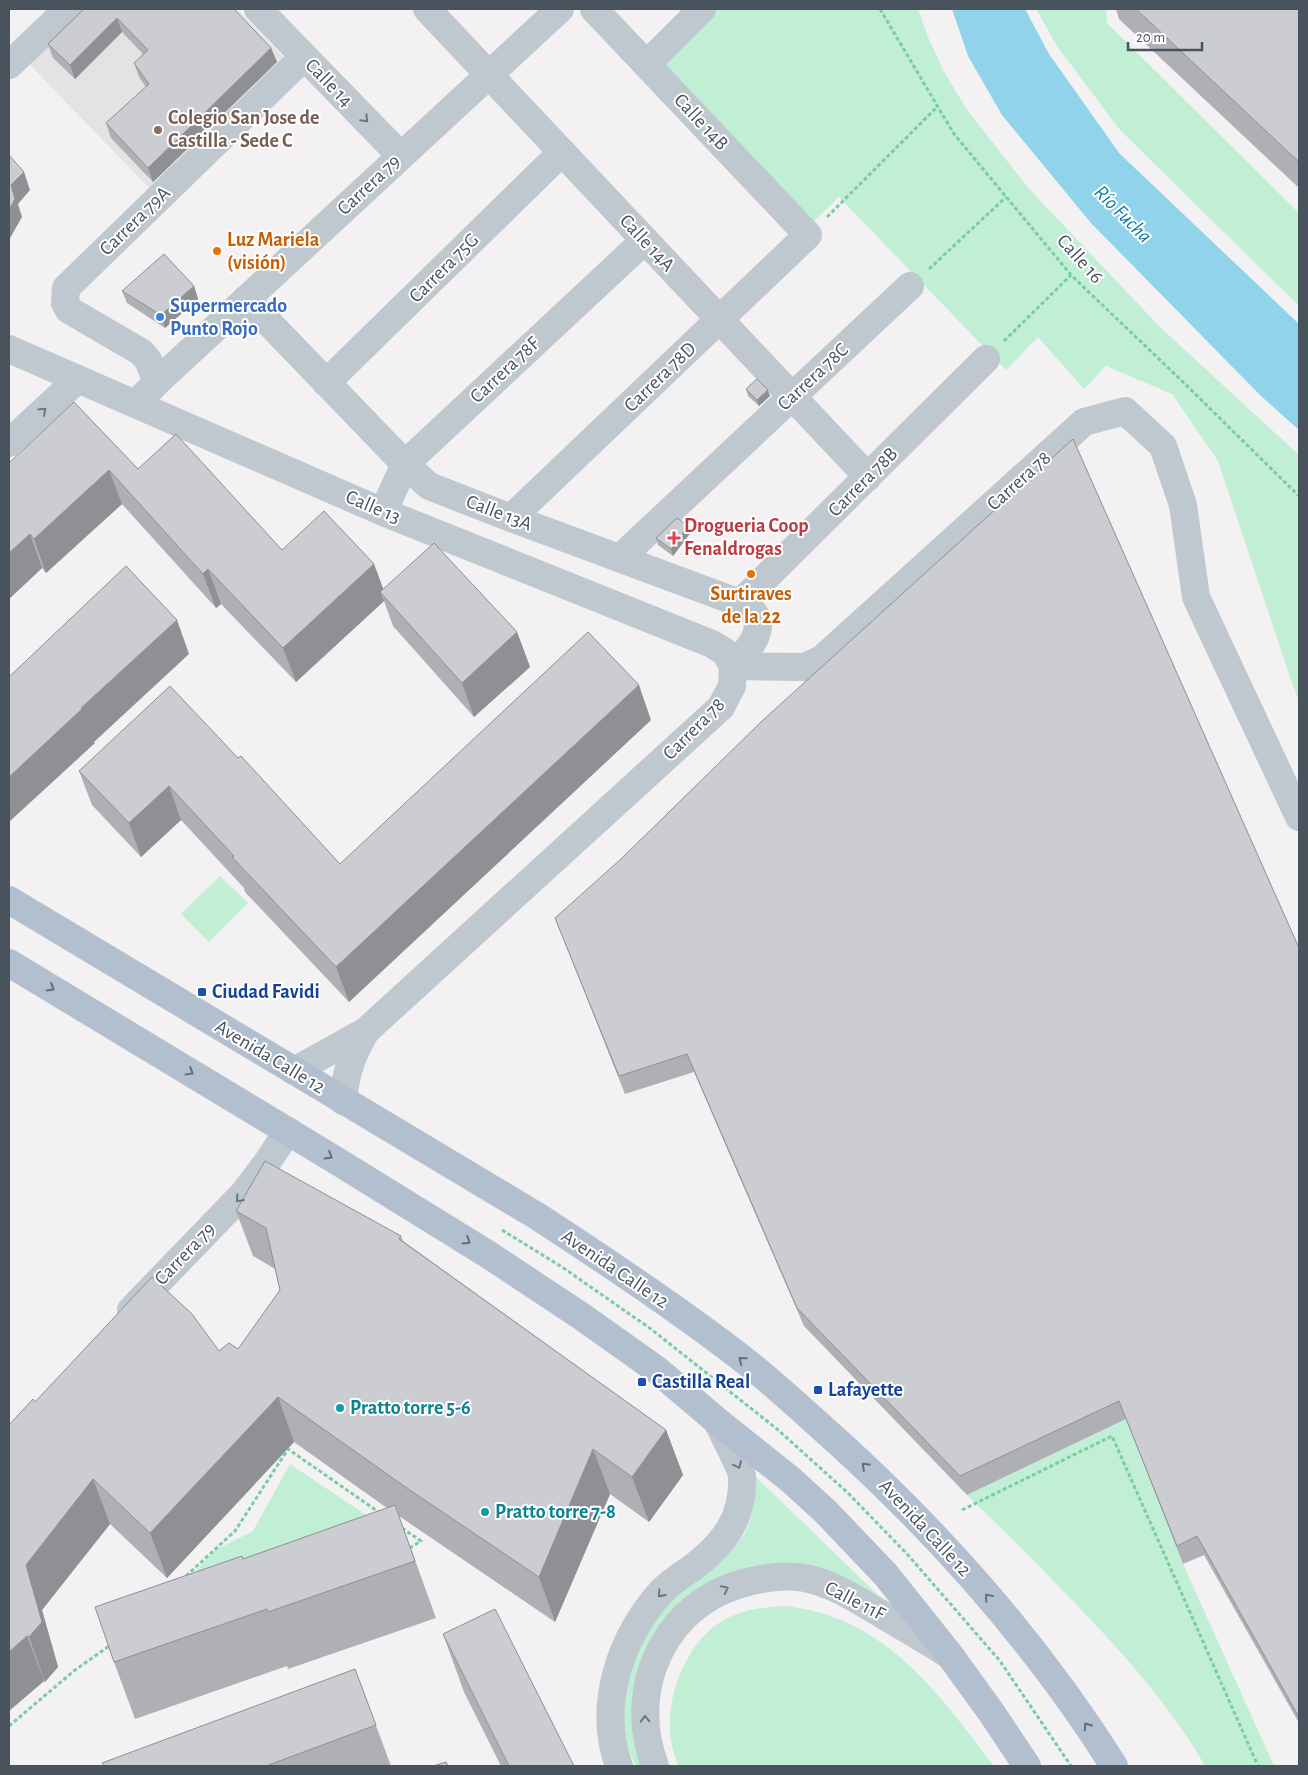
<svg xmlns="http://www.w3.org/2000/svg" width="1308" height="1775" viewBox="0 0 1308 1775" font-family="'Alegreya Sans',sans-serif">
<style>
.education{fill:#e4e2e3}
.green{fill:#c1efd5}
.water{fill:#90d3ea}
.lines{fill:none;stroke-linecap:round;stroke-linejoin:round}
.path{stroke:#7acca7;stroke-width:3;stroke-dasharray:4 2.5;stroke-linecap:butt}
.minor{stroke:#bfc7cf;stroke-width:28}
.major{stroke:#b2bfcf;stroke-width:28}
.wall{fill:#afb0b5}
.shaded-wall{fill:#8e9094}
.building{fill:#cbcdd3;stroke:#8e9094}
.oneway{stroke:#6c7680}
.oneway2{stroke:#636e7a}
.education-dot{fill:#8d6e63;stroke:#fff;stroke-width:2}
.food-dot{fill:#e8710a;stroke:#fff;stroke-width:2}
.shop-dot{fill:#3f7fe0;stroke:#fff;stroke-width:2}
.health-dot{fill:#e0444e;stroke:#fff;stroke-width:2}
.transit-dot{fill:#1a4fb4;stroke:#fff;stroke-width:2}
.culture-dot{fill:#0f9aa8;stroke:#fff;stroke-width:2}
.labels{text-anchor:middle;dominant-baseline:central;stroke-width:4;stroke-linejoin:round;paint-order:stroke}
.street-label{font-size:20px;fill:#49535e;stroke:#fff}
.education-label{font-size:20px;font-weight:bold;fill:#785e54;stroke:#fff;text-anchor:start}
.food-label{font-size:20px;font-weight:bold;fill:#c56008;stroke:#fff;text-anchor:start}
.shop-label{font-size:20px;font-weight:bold;fill:#366cbe;stroke:#fff;text-anchor:start}
.health-label{font-size:20px;font-weight:bold;fill:#be3a42;stroke:#fff;text-anchor:start}
.transit-label{font-size:20px;font-weight:bold;fill:#164399;stroke:#fff;text-anchor:start}
.culture-label{font-size:20px;font-weight:bold;fill:#0d838f;stroke:#fff;text-anchor:start}
.water-label{font-size:21px;font-style:italic;fill:#107ca2;stroke:#fff}
</style>
<rect width="100%" height="100%" fill="#f3f1f1"/>
<path class="education" d="M87,9H237L292,66L156,195L29,64Z"/>
<path class="green" d="M713,9H918L928,37L944,72L968,111L1030,190L1160,327L1299,455V701L1291,680L1218,461L1172,394L1106,366L1084,389L1038,337L1006,370L839,197L812,223L657,62Z
M1036,9H1106L1107,23L1299,213V306L1120,130L1057,46Z
M220,876L248,903L209,942L181,914Z
M1126,1419L1183,1564L1274,1766H1205C1178,1718 1141,1674 1103,1633C1059,1585 1013,1540 967,1495Z
M290,1464L405,1541L160,1610L215,1550L253,1531Z
M755,1476L878,1595L850,1584L797,1571L658,1630L647,1766H636C615,1725 619,1694 637,1653C641,1643 645,1630 651,1621C657,1613 665,1606 672,1599C694,1579 731,1557 745,1532C754,1516 755,1494 755,1476Z
M785,1606C886,1617 937,1692 994,1766H678C674,1754 670,1741 670,1728C668,1690 689,1641 722,1621C741,1610 763,1607 785,1606Z"/>
<path class="water" d="M952,9H1025L1049,54L1119,153L1299,324V430L1261,396L1091,223L1002,115L968,56Z"/>
<g class="lines">
<path class="path" d="M880,9L954,134L1071,275L1183,382L1299,496
M827,217L938,106
M929,269L1006,197
M1004,341L1071,275
M502,1230L562,1267L651,1329L777,1429L848,1493L908,1555L1000,1661L1071,1766
M962,1510L1112,1436L1258,1766
M402,1528L421,1541L408,1549
M186,1576L235,1531L288,1449L380,1513
M9,1726L75,1670L112,1644"/>
<path class="minor" d="M258,9L401,156
M427,9L868,477
M647,64L702,9
M9,65L68,9
M246,299L405,464L429,486L511,518L740,603C744,606 751,609 754,613C767,632 745,653 733,666
M9,349L383,512L712,644L725,652L733,666
M157,382L148,360L141,352L69,310L65,303L66,288L304,57
M326,383L562,152
M136,404L157,382L560,9
M9,443L78,379
M383,512L405,464L645,240
M511,518L808,235L594,9
M620,558L910,286
M740,603L986,359
M733,666L805,667L822,659L1084,422L1125,411L1163,446L1183,505L1196,597L1299,817
M294,1071L366,1031L721,707L732,686L733,666
M343,1101C346,1071 351,1057 366,1031
M131,1310L244,1193L266,1164L288,1131
M619,1766C597,1706 620,1637 662,1591C671,1582 682,1575 692,1568C724,1544 744,1518 742,1476C741,1467 722,1432 717,1421
M655,1766C625,1687 666,1599 752,1581C768,1577 788,1575 805,1578C834,1584 858,1600 883,1615C905,1628 927,1641 948,1654"/>
<path class="major" d="M9,900L537,1216C600,1257 663,1299 723,1344C757,1369 788,1397 819,1425C932,1525 1034,1639 1114,1766
M9,963L332,1158L489,1255L581,1316L657,1370L717,1421L791,1480L826,1512L886,1575L949,1654L991,1712L1027,1766"/>
</g>
<path class="wall" d="M84,9L271,48L277,62L153,182L111,138L106,123L146,87L139,77L134,63L143,54L122,32L75,79L53,58L48,44Z
M1116,9H1299V188L1119,19Z
M194,286L198,299L165,328L127,303L122,291Z
M746,389L770,396L759,406L748,396Z
M9,463L138,469L282,550L374,564L383,589L517,632L530,667L474,717L393,626L384,601L296,682L221,604L216,608L122,504L46,573L42,568L9,599Z
M688,526L691,532L673,556L658,545L656,538Z
M651,720L349,1002L245,892L244,888L181,820L141,857L92,805L79,771L238,758L340,864Z
M555,918L1299,948V1723L1204,1555L1183,1564L1126,1419L967,1495L804,1326L694,1072L625,1094Z
M236,1211L401,1236L403,1241L666,1430L683,1475L649,1522L610,1494L555,1622L399,1516L436,1618L288,1669L287,1666L135,1719L114,1662L243,1559L387,1508L294,1442L167,1578L110,1524L42,1610L58,1667L45,1682L44,1681L9,1711V1425L35,1402L219,1351L238,1349L280,1290L275,1269L253,1256Z
M443,1634L574,1766H501L464,1692Z
M355,1669L391,1766H104Z"/>
<path class="shaded-wall" d="M117,18L122,32L75,79L70,65Z
M271,48L277,62L153,182L148,168Z
M24,172L30,190L18,204L22,217L9,240V210L11,185Z
M194,286L198,299L165,328L161,315Z
M768,390L770,396L759,406L757,400Z
M109,470L122,504L46,573L34,539Z
M688,526L691,532L673,556L671,549Z
M30,534L42,568L9,599V553Z
M374,564L387,599L380,592L384,601L296,682L283,648Z
M208,569L221,604L216,608L203,574Z
M177,620L189,654L94,742L95,743L9,822V777L81,708Z
M517,632L530,667L474,717L462,683Z
M639,685L651,720L349,1002L336,967Z
M169,786L181,820L141,857L129,823Z
M278,1397L294,1442L167,1578L150,1533Z
M666,1430L683,1475L649,1522L632,1477Z
M593,1449L610,1494L555,1622L539,1577Z
M93,1479L110,1524L42,1610L58,1667L45,1682L29,1637L26,1565Z
M27,1636L44,1681L9,1711V1652Z"/>
<path class="building" d="M84,9H234L271,48L148,168L106,123L149,84L134,63L148,50L117,18L70,65L48,44Z
M1136,9H1299V162Z
M9,155L24,172L11,185L15,199L9,210Z
M164,254L194,286L161,315L122,291Z
M757,379L768,390L757,400L746,389Z
M74,402L138,469L176,434L282,550L324,511L374,564L283,648L208,569L203,574L109,470L34,539L30,534L9,553V463Z
M1073,439L1299,948V1717L1197,1536L1177,1546L1119,1401L960,1476L797,1308L687,1054L619,1076L555,918L621,859L762,721Z
M677,518L688,526L671,549L656,538Z
M434,543L517,632L462,683L380,592Z
M126,566L177,620L81,708L82,709L9,777V677Z
M588,632L639,685L336,967L232,857L234,856L169,786L129,823L79,771L170,686L238,758L241,756L340,864Z
M265,1161L401,1236L399,1239L666,1430L632,1477L593,1449L539,1577L404,1486L278,1397L150,1533L93,1479L26,1565L42,1622L29,1637L27,1636L9,1652V1425L33,1399L35,1402L152,1277L192,1314L219,1351L229,1343L238,1349L280,1290L266,1228L236,1211Z
M395,1505L415,1561L268,1612L267,1609L114,1662L95,1607L242,1556L243,1559Z
M495,1609L574,1766H509L443,1634Z
M355,1669L376,1725L266,1766H104L102,1763Z
M446,1762L448,1766H433Z"/>
<defs><path id="oneway-chevron" d="M-2-3.5L2.5 0L-2 3.5" fill="none" stroke-width="1.6" stroke-linecap="round" stroke-linejoin="round" transform="scale(1.25)"/></defs>
<g class="oneway">
<use href="#oneway-chevron" transform="translate(365 119) rotate(46)"/>
<use href="#oneway-chevron" transform="translate(43 411) rotate(-43)"/>
<use href="#oneway-chevron" transform="translate(239 1199) rotate(132)"/>
<use href="#oneway-chevron" transform="translate(738 1465) rotate(65)"/>
<use href="#oneway-chevron" transform="translate(725 1589) rotate(-26)"/>
<use href="#oneway-chevron" transform="translate(661 1594) rotate(132)"/>
<use href="#oneway-chevron" transform="translate(645 1719) rotate(-91)"/>
</g>
<g class="oneway2">
<use href="#oneway-chevron" transform="translate(51 988) rotate(31)"/>
<use href="#oneway-chevron" transform="translate(190 1072) rotate(31)"/>
<use href="#oneway-chevron" transform="translate(329 1156) rotate(31)"/>
<use href="#oneway-chevron" transform="translate(467 1241) rotate(32)"/>
<use href="#oneway-chevron" transform="translate(742 1360) rotate(-141)"/>
<use href="#oneway-chevron" transform="translate(865 1466) rotate(-137)"/>
<use href="#oneway-chevron" transform="translate(988 1597) rotate(-131)"/>
<use href="#oneway-chevron" transform="translate(1087 1726) rotate(-125)"/>
</g>
<circle class="education-dot" cx="158" cy="130" r="5"/>
<g class="food-dot">
<circle cx="217" cy="251" r="5"/>
<circle cx="751" cy="574" r="5"/>
</g>
<circle class="shop-dot" cx="160" cy="317" r="5"/>
<path class="health-dot" d="M671.5 530.5h5v5h5v5h-5v5h-5v-5h-5v-5h5z"/>
<g class="transit-dot">
<rect x="197" y="987" width="10" height="10" rx="2.5"/>
<rect x="637" y="1377" width="10" height="10" rx="2.5"/>
<rect x="813" y="1385" width="10" height="10" rx="2.5"/>
</g>
<g class="culture-dot">
<circle cx="340" cy="1408" r="5"/>
<circle cx="485" cy="1512" r="5"/>
</g>
<g class="labels">
<g class="street-label">
<text transform="translate(329 83) rotate(46)">Calle 14</text>
<text transform="translate(701 122) rotate(47)">Calle 14B</text>
<text transform="translate(369 185) rotate(-43)">Carrera 79</text>
<text transform="translate(135 221) rotate(-44)">Carrera 79A</text>
<text transform="translate(647 243) rotate(47)">Calle 14A</text>
<text transform="translate(1080 259) rotate(48)">Calle 16</text>
<text transform="translate(444 268) rotate(-45)">Carrera 75G</text>
<text transform="translate(505 370) rotate(-43)">Carrera 78F</text>
<text transform="translate(660 377) rotate(-44)">Carrera 78D</text>
<text transform="translate(813 377) rotate(-43)">Carrera 78C</text>
<text transform="translate(1019 481) rotate(-42)">Carrera 78</text>
<text transform="translate(863 482) rotate(-45)">Carrera 78B</text>
<text transform="translate(373 507) rotate(23)">Calle 13</text>
<text transform="translate(499 513) rotate(21)">Calle 13A</text>
<text transform="translate(694 729) rotate(-45)">Carrera 78</text>
<text transform="translate(270 1057) rotate(31)">Avenida Calle 12</text>
<text transform="translate(185 1254) rotate(-46)">Carrera 79</text>
<text transform="translate(615 1269) rotate(34)">Avenida Calle 12</text>
<text transform="translate(925 1528) rotate(47)">Avenida Calle 12</text>
<text transform="translate(855 1601) rotate(27)">Calle 11F</text>
</g>
<g class="education-label">
<text x="168" y="118">Colegio San Jose de<tspan x="168" dy="23">Castilla - Sede C</tspan></text>
</g>
<g class="food-label">
<text x="227" y="240">Luz Mariela<tspan x="227" dy="23">(visión)</tspan></text>
<text x="751" y="594" text-anchor="middle">Surtiraves<tspan x="751" dy="23">de la 22</tspan></text>
</g>
<g class="shop-label">
<text x="170" y="306">Supermercado<tspan x="170" dy="23">Punto Rojo</tspan></text>
</g>
<g class="health-label">
<text x="684" y="526">Drogueria Coop<tspan x="684" dy="23">Fenaldrogas</tspan></text>
</g>
<g class="transit-label">
<text x="212" y="992">Ciudad Favidi</text>
<text x="652" y="1382">Castilla Real</text>
<text x="828" y="1390">Lafayette</text>
</g>
<g class="culture-label">
<text x="350" y="1408">Pratto torre 5-6</text>
<text x="495" y="1512">Pratto torre 7-8</text>
</g>
<g class="water-label">
<text transform="translate(1123 214) rotate(45)">Río Fucha</text>
</g>
</g>
<rect width="1308" height="1775" fill="none" stroke="#49535e" stroke-width="20"/>
<path d="M1128 42v8h74v-8" fill="none" stroke="#49535e" stroke-width="2.5"/>
<text x="1136" y="42" font-size="15" fill="#49535e" stroke="#ffffff" stroke-width="4" paint-order="stroke">20 m</text>
</svg>
